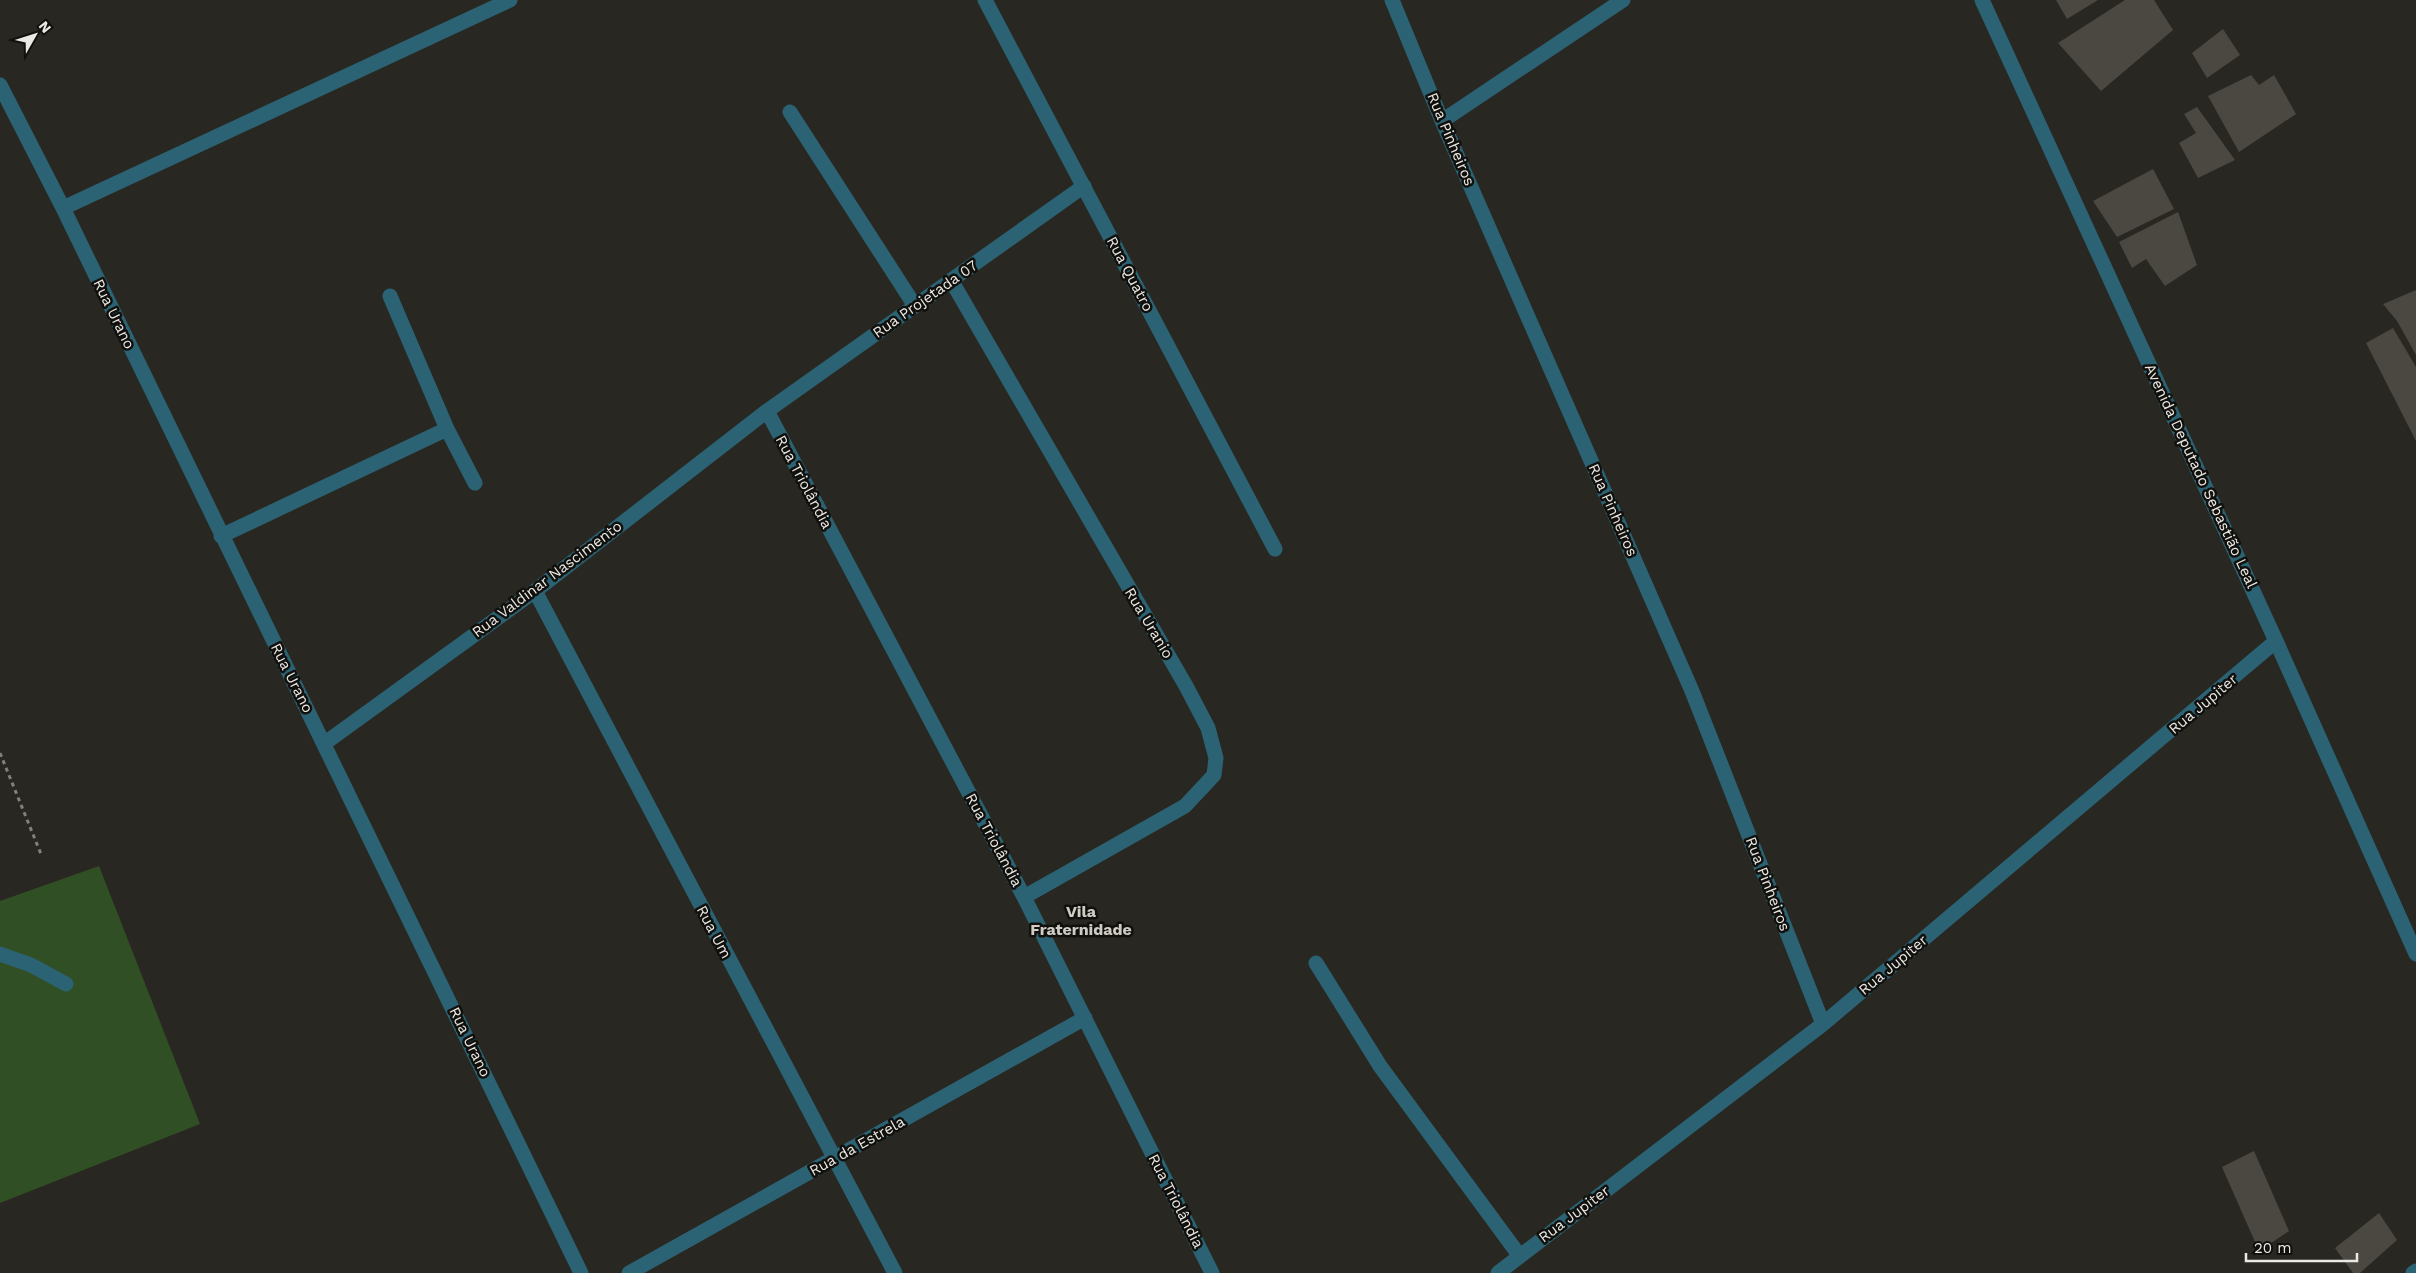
<svg xmlns="http://www.w3.org/2000/svg" width="2416" height="1273" viewBox="0 0 2416 1273" font-family="'Work Sans',sans-serif">
<style>
.green{fill:#314f24}
.building{fill:#4a4841}
.lines{fill:none;stroke-linecap:round;stroke-linejoin:round}
.path{stroke:#81807b;stroke-width:3;stroke-dasharray:4 4;stroke-linecap:butt}
.minor{stroke:#2b6374;stroke-width:15}
.labels{text-anchor:middle;dominant-baseline:central;stroke-width:5;stroke-linejoin:round;paint-order:stroke}
.street-label{font-size:15px;fill:#eae9e5;stroke:#11100d}
.neighbourhood-label{font-size:16px;font-weight:bold;fill:#cfccc4;stroke:#11100d}
</style>
<rect width="100%" height="100%" fill="#292721"/>
<path class="green" d="M99,866L200,1124L0,1203V901Z"/>
<path class="building" d="M2056,0H2098L2067,19Z
M2125,0H2154L2173,30L2101,91L2058,43Z
M2223,29L2240,55L2207,78L2192,53Z
M2251,75L2259,85L2274,75L2296,114L2239,152L2208,96Z
M2197,107L2235,160L2198,178L2179,143L2196,133L2184,114Z
M2153,169L2174,209L2117,237L2093,201Z
M2178,212L2197,265L2165,286L2146,259L2132,268L2119,242Z
M2416,290V355L2397,321L2383,304Z
M2393,328L2416,367V441L2366,343Z
M2254,1151L2289,1231L2259,1251L2222,1167Z
M2379,1213L2397,1240L2360,1273H2353L2335,1248Z"/>
<g class="lines">
<path class="path" d="M0,753L41,854"/>
<path class="minor" d="M985,0L1275,549
M1392,0L1442,121L1692,691L1823,1024
M1982,0L2276,641L2416,954
M0,85L63,208L581,1273
M790,112L915,306
M1442,121L1623,0
M63,208L510,0
M951,280L1186,686L1208,728L1216,758L1214,775L1185,806L1024,897
M390,296L447,429L475,483
M767,411L1024,897L1212,1273
M221,536L447,429
M535,591L895,1273
M325,743L535,591L767,411L1084,186
M0,954L31,965L66,984
M1316,963L1380,1066L1519,1255
M629,1273L1085,1018
M1498,1273L1823,1024L2276,641
M2413,1273L2416,1271"/>
</g>
<g class="labels">
<g class="street-label">
<text transform="translate(1451 139) rotate(67)">Rua Pinheiros</text>
<text transform="translate(1130 274) rotate(62)">Rua Quatro</text>
<text transform="translate(925 299) rotate(-35)">Rua Projetada 07</text>
<text transform="translate(114 314) rotate(64)">Rua Urano</text>
<text transform="translate(2201 476) rotate(65)">Avenida Deputado Sebastião Leal</text>
<text transform="translate(804 482) rotate(62)">Rua Triolândia</text>
<text transform="translate(1613 510) rotate(66)">Rua Pinheiros</text>
<text transform="translate(547 579) rotate(-37)">Rua Valdinar Nascimento</text>
<text transform="translate(1149 623) rotate(59)">Rua Uranio</text>
<text transform="translate(292 678) rotate(63)">Rua Urano</text>
<text transform="translate(2203 704) rotate(-40)">Rua Jupiter</text>
<text transform="translate(994 840) rotate(62)">Rua Triolândia</text>
<text transform="translate(1768 884) rotate(69)">Rua Pinheiros</text>
<text transform="translate(714 932) rotate(62)">Rua Um</text>
<text transform="translate(1893 965) rotate(-40)">Rua Jupiter</text>
<text transform="translate(470 1042) rotate(64)">Rua Urano</text>
<text transform="translate(857 1146) rotate(-29)">Rua da Estrela</text>
<text transform="translate(1176 1201) rotate(63)">Rua Triolândia</text>
<text transform="translate(1574 1214) rotate(-37)">Rua Jupiter</text>
</g>
<g class="neighbourhood-label">
<text x="1081" y="911">Vila<tspan x="1081" dy="18">Fraternidade</tspan></text>
</g>
</g>
<g transform="translate(35 35) rotate(51)" stroke="#11100d" stroke-width="4" paint-order="stroke">
<path d="M0-4L9 19L0 12L-9 19Z" fill="#eae9e5"/>
<text y="-8" font-size="14" font-weight="bold" text-anchor="middle" fill="#eae9e5">N</text>
</g>
<path d="M2246 1253v8h111v-8" fill="none" stroke="#eae9e5" stroke-width="2.5"/>
<text x="2254" y="1253" font-size="15" fill="#eae9e5" stroke="#11100d" stroke-width="4" paint-order="stroke">20 m</text>
</svg>
